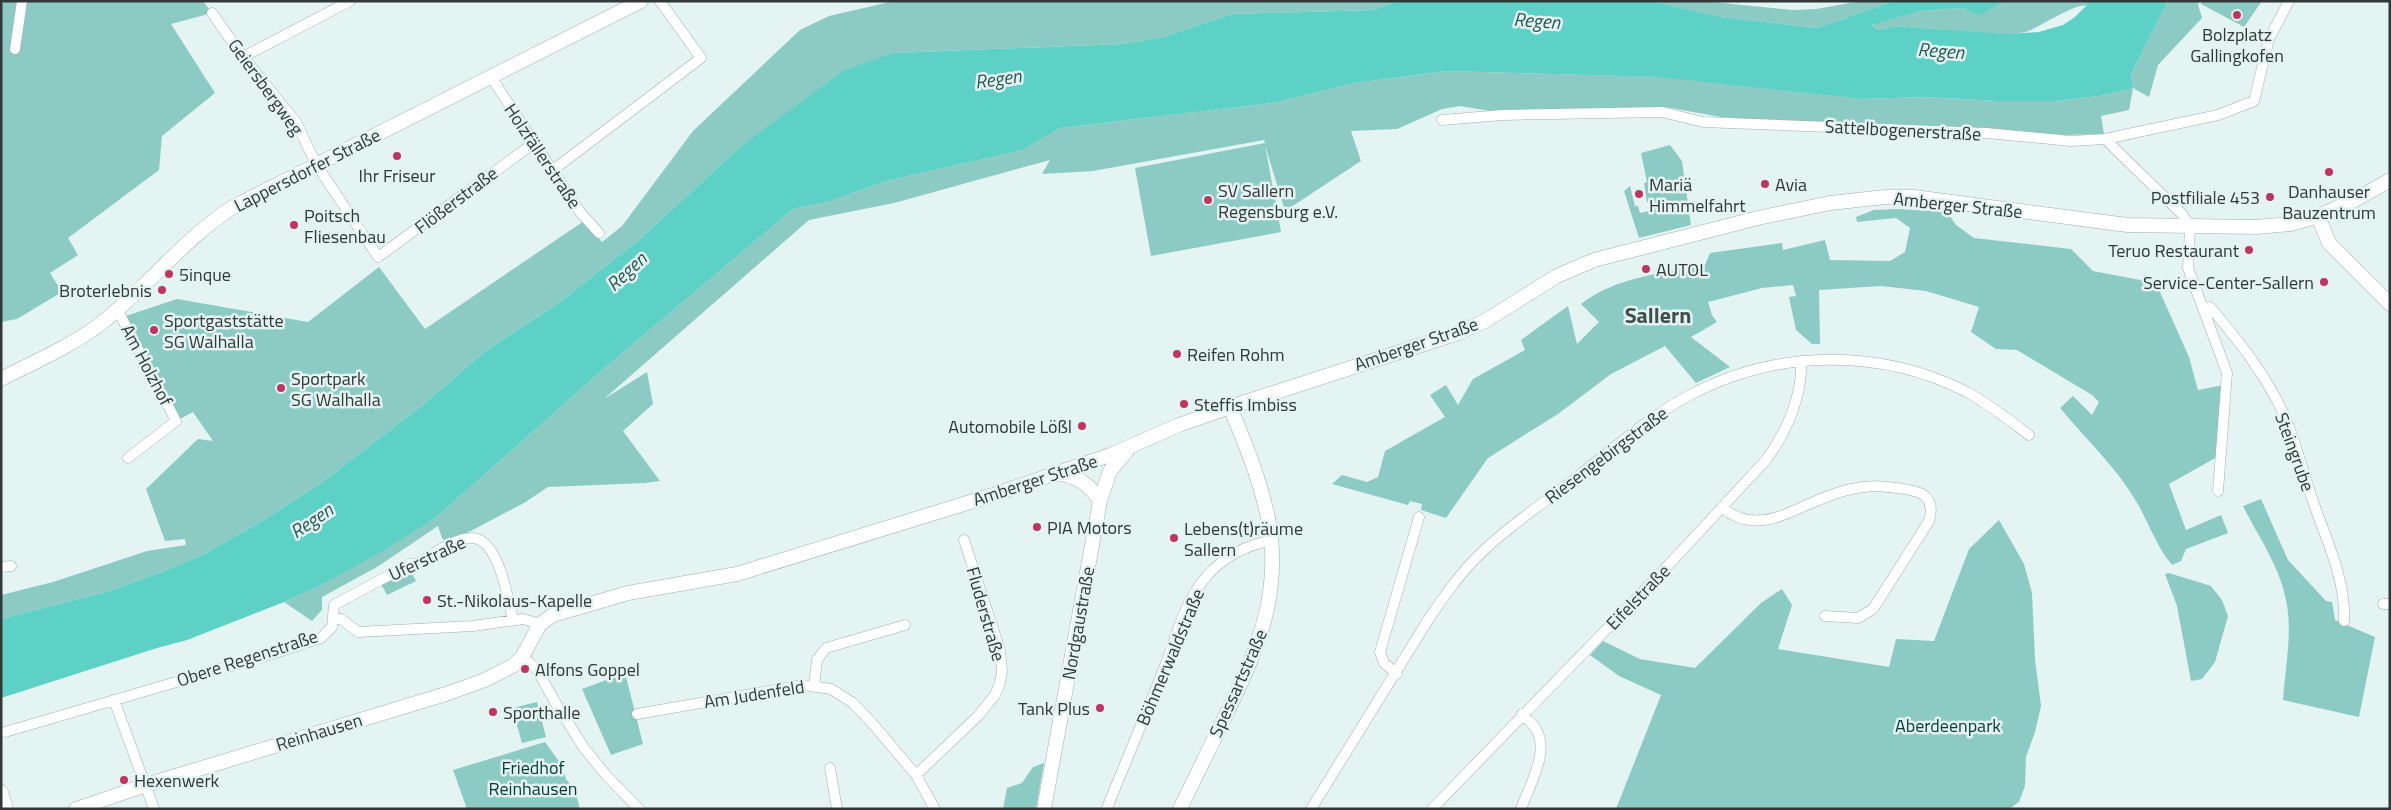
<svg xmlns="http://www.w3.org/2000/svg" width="2391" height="810" viewBox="0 0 2391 810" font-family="'Titillium Web',sans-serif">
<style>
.green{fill:#8ccbc4}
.water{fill:#5dd1c6}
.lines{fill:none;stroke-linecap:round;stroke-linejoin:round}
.street-casing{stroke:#9fafad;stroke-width:11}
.secondary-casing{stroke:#9fafad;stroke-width:15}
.street{stroke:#fff;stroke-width:10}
.secondary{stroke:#fff;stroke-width:14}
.poi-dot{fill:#c23360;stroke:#e3f4f2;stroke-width:2}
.labels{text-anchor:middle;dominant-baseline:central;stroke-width:5;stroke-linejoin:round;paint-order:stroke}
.poi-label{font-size:18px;fill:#313837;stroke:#e3f4f2;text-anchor:start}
.street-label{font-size:18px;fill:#313837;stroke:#e3f4f2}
.park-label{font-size:18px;fill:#033c37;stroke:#e3f4f2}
.water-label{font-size:19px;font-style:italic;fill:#255752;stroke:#e3f4f2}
.district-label{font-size:22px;font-weight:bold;fill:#404f4d;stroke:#e3f4f2}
</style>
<rect width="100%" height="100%" fill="#e3f4f2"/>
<path class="green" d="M1,1H203L212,13L171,24L215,93L162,136L159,170L68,238L78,255L50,273L62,292L17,319L1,322Z
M894,1H1398L1374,10L1232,14L1160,38L1122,44L894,53L739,148L639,240L559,303L487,350L423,405L320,484L262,521L203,555L162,572L110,591L1,619V595L53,582L147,551L186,545L185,539L165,541L146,489L198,439L213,441L193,412L180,419L126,316L177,299L308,322L379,267L425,329L584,221L602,242L622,226L693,131L800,30L829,16Z
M1651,1H1702L1793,10L1816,9L1861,1H1894L1817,28L1719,17Z
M2005,1H2091L2088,6C2075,2 2040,28 2025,32C2009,36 1991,33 1975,32C1948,30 1921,28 1894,26L1878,30L1872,24L1920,11L1963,8L1979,14Z
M2168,1H2199L2198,4L2202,18L2158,65L2149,97L2133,88L2129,110L2101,116L2104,134L2065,135L1842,122L1774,121L1721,117L1665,107L1490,111L1460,106L1442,109L1397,129L1351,131L1361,161L1285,211L1265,145L1281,232L1151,256L1135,168L1265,143L1264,140L1093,171L1042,174L1050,160L894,203L809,220L604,399L647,372L653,404L623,431L660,481L645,483L548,487L524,503L448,543L442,538L438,526L377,567L322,597V610L312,621L284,602L317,587L434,519L608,365L793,209L828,202L886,181L1023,150L1060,128L1273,103L1355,83L1445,71L1664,77L1861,99L1928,97L1996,101H2055L2099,96L2133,88L2131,74Z
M2202,1H2262L2244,27L2201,4Z
M1670,145L1682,161L1691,225L1639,238L1624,191L1630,186L1635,206H1638L1640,213L1654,210L1652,201L1647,202L1644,183L1647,182L1641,153Z
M1897,209L1947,212L1956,225L1974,238L2071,249L2093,271L2156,283L2189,357L2198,390L2224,385L2217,457L2169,484L2186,530L2221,515L2228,533L2186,549L2181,561L2172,565C2156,546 2149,523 2136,501C2116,467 2085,438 2060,408L2073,396L2092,415L2099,402L2092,395L2017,350L1996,349L1971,332L1979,307L1926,291L1881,286L1819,290L1820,344H1812L1796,330L1789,297L1796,296L1793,285L1762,288L1708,302L1712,315L1717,322L1691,337L1730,367L1696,383L1665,346L1611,374L1558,414L1488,458L1446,518L1421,510L1422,504L1410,501L1408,505L1332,484L1342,475L1367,482L1378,477L1385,451L1445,417L1430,395L1446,385L1458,405L1473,379L1525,350L1521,340L1568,306L1577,344L1599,322L1581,304C1615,277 1664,273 1705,265L1710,253L1782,243L1783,250L1825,240L1830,260L1890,261L1905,252L1910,228L1896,218L1857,222L1856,217L1874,210Z
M2261,499L2288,560L2326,601L2332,602L2335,620L2375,637L2359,717L2283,700C2285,668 2293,632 2286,600C2280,567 2258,536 2243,506Z
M1999,520L2024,564L2032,593L2035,659L2041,706L2035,732L2026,757L2025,786L2019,802L2009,809H1616L1661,695L1619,676L1590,655L1603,641L1640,659L1695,668L1761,603L1782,589L1792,605L1778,649L1889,667L1896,639L1934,641L1969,549Z
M410,570L416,581L387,595L381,584Z
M2169,573L2211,586L2222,600L2228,616L2215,662L2202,679L2191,681L2177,606L2165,574Z
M625,673L643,744L611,755L582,689Z
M537,702L546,737L522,743L512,708Z
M545,742L561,764L566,779L575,790L580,809H467L453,770Z
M1044,763L1036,809H1003L1007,788L1022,783L1033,767Z"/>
<path class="water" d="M1398,1H1651L1720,17L1817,28L1894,1H2005L1979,15L1963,8L1920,11L1872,25L1878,30L1894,26L2006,34L2039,32L2063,25L2075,17L2091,1H2168L2131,74L2133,88L2099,96L2055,101H1996L1928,97L1861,99L1658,77L1445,71L1355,83L1273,103L1060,128L1023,150L886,181L828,202L793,209L608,365L434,519L374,556L317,587L284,602L187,640L157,648L1,698V619L110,591L162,572L203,555L262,521L320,484L423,405L487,350L559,303L639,240L739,148L845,70L894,53L1122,44L1160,38L1232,14L1374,10Z"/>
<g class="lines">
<g class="street-casing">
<path id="street" d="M212,13L243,57L296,122L316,164L378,257L534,143
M15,49L22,1
M243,57L350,1
M491,77L580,212L599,233
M1442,120L1503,115L1662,112L1703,122L1986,133L2071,141L2105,139L2218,115L2254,101L2269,39L2289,1
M2105,139L2183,215L2190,227L2188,268L2227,373L2218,491
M553,170L701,58L660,1
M117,309L176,421L128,458
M2205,309L2210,307C2238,340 2267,376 2285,417C2297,445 2304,477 2315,507C2328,543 2346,582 2344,621
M1722,507C1734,518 1747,522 1764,520C1777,519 1788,513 1800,508C1829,495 1856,483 1888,487C1899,488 1912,489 1922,494C1932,500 1932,511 1929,521L1873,609L1858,618L1825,616
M1,567L11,566
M2383,604H2390
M333,618L341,619L358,632L473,626L523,619L540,624
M522,657L536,668L555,702L584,748L606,775L639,809
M1397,674L1384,663L1380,652L1419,517
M814,685L817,660L826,648L905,625
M114,700L154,809
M637,714L803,685L831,689L853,703L872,723L916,775L935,809
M5,732L269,655L321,638L332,627L334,605L410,564L418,563C433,555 453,538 471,538C499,537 508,600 513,620
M830,768L837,809
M916,775L978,716L995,695L1000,683L1002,671L1000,650L964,540
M1107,808C1127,759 1147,711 1166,663C1177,634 1185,601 1206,577C1222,558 1247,544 1271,541
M1311,809L1428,620C1443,598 1458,576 1477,557C1507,527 1544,503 1577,477C1614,448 1649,417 1690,395C1777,349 1880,348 1967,392C1989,404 2009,420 2029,435
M1432,809L1662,572L1766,460C1786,433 1803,395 1801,361
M1521,809C1529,786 1550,752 1536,729C1532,723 1527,719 1522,714"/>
</g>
<g class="secondary-casing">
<path id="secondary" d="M2318,216L2329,243L2390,304
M1,379C36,361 74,345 104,321C149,285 185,238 233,207L641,1
M1060,474C1078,476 1091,486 1100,501
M1,792L6,809
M76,809L146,785L446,694L485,680L514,665L522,657L540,624L553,615L628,593L737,574L993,495L1113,454L1179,425L1230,407L1458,333L1485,321L1557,276L1594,260L1758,218L1830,203L1885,197H1914L2127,225L2256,227L2291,224L2318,216L2353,201L2390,180
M1044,809L1100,501L1110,471L1127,451
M1180,809C1195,778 1210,747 1225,717C1257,650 1283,594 1268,518C1260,479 1245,443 1230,407"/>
</g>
<use href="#street" class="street"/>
<use href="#secondary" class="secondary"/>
</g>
<g class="poi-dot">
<circle cx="2237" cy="15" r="5"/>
<circle cx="397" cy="156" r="5"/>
<circle cx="2329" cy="172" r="5"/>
<circle cx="1765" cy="184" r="5"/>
<circle cx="1639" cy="194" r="5"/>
<circle cx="2270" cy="197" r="5"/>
<circle cx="1208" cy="200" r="5"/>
<circle cx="294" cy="225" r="5"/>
<circle cx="2249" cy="250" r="5"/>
<circle cx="1646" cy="269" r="5"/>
<circle cx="169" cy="274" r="5"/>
<circle cx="2324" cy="282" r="5"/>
<circle cx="162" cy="290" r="5"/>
<circle cx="154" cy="330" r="5"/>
<circle cx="1177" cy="354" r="5"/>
<circle cx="281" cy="388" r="5"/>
<circle cx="1184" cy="404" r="5"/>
<circle cx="1082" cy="426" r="5"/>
<circle cx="1037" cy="527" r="5"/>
<circle cx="1174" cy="538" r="5"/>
<circle cx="427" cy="600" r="5"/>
<circle cx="525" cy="669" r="5"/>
<circle cx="1100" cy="708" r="5"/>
<circle cx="493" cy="712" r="5"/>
<circle cx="124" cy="780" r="5"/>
</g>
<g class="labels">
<g class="poi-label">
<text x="2237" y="34" text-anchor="middle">Bolzplatz<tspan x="2237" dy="21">Gallingkofen</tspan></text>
<text x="397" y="175" text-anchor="middle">Ihr Friseur</text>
<text x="1649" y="184">Mariä<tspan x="1649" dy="21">Himmelfahrt</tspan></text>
<text x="1775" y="184">Avia</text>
<text x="1218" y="190">SV Sallern<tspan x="1218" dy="21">Regensburg e.V.</tspan></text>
<text x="2329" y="191" text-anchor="middle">Danhauser<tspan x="2329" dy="21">Bauzentrum</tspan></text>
<text x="2260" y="197" text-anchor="end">Postfiliale 453</text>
<text x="304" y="215">Poitsch<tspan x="304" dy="21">Fliesenbau</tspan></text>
<text x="2239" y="250" text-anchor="end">Teruo Restaurant</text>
<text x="1656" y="269">AUTOL</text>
<text x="179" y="274">5inque</text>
<text x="2314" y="282" text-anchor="end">Service-Center-Sallern</text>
<text x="152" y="290" text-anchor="end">Broterlebnis</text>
<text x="164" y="320">Sportgaststätte<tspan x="164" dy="21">SG Walhalla</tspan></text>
<text x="1187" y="354">Reifen Rohm</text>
<text x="291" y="378">Sportpark<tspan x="291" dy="21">SG Walhalla</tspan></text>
<text x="1194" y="404">Steffis Imbiss</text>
<text x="1072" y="426" text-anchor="end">Automobile Lößl</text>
<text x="1047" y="527">PIA Motors</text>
<text x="1184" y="528">Lebens(t)räume<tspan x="1184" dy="21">Sallern</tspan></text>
<text x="437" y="600">St.-Nikolaus-Kapelle</text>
<text x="535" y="669">Alfons Goppel</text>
<text x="1090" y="708" text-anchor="end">Tank Plus</text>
<text x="503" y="712">Sporthalle</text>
<text x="134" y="780">Hexenwerk</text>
</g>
<g class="street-label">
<text transform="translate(266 87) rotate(54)">Geiersbergweg</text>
<text transform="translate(1903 130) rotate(3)">Sattelbogenerstraße</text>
<text transform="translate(543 156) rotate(56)">Holzfällerstraße</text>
<text transform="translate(307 170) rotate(-27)">Lappersdorfer Straße</text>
<text transform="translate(456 200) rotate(-37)">Flößerstraße</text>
<text transform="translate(1958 205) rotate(6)">Amberger Straße</text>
<text transform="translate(1416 344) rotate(-19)">Amberger Straße</text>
<text transform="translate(147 365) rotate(62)">Am Holzhof</text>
<text transform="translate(2295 452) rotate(70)">Steingrube</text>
<text transform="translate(1606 455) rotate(-37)">Riesengebirgstraße</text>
<text transform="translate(1035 480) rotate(-18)">Amberger Straße</text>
<text transform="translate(427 558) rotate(-25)">Uferstraße</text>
<text transform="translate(1638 597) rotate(-46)">Eifelstraße</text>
<text transform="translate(986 614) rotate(74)">Fluderstraße</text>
<text transform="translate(1078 623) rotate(-80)">Nordgaustraße</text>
<text transform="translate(1170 657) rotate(-67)">Böhmerwaldstraße</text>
<text transform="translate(247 658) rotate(-18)">Obere Regenstraße</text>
<text transform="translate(1238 683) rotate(-66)">Spessartstraße</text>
<text transform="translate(754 694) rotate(-9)">Am Judenfeld</text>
<text transform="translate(319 732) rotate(-17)">Reinhausen</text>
</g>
<g class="park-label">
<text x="1948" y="725">Aberdeenpark</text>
<text x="533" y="767">Friedhof<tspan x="533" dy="21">Reinhausen</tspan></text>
</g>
<g class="water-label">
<text transform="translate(1537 20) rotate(4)">Regen</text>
<text transform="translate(1941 50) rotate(4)">Regen</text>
<text transform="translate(998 78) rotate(-8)">Regen</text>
<text transform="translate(626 271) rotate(-43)">Regen</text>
<text transform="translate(311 520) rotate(-34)">Regen</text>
</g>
<g class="district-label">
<text x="1658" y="315">Sallern</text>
</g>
</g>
<rect width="2391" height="810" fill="none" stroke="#313837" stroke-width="5"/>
</svg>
